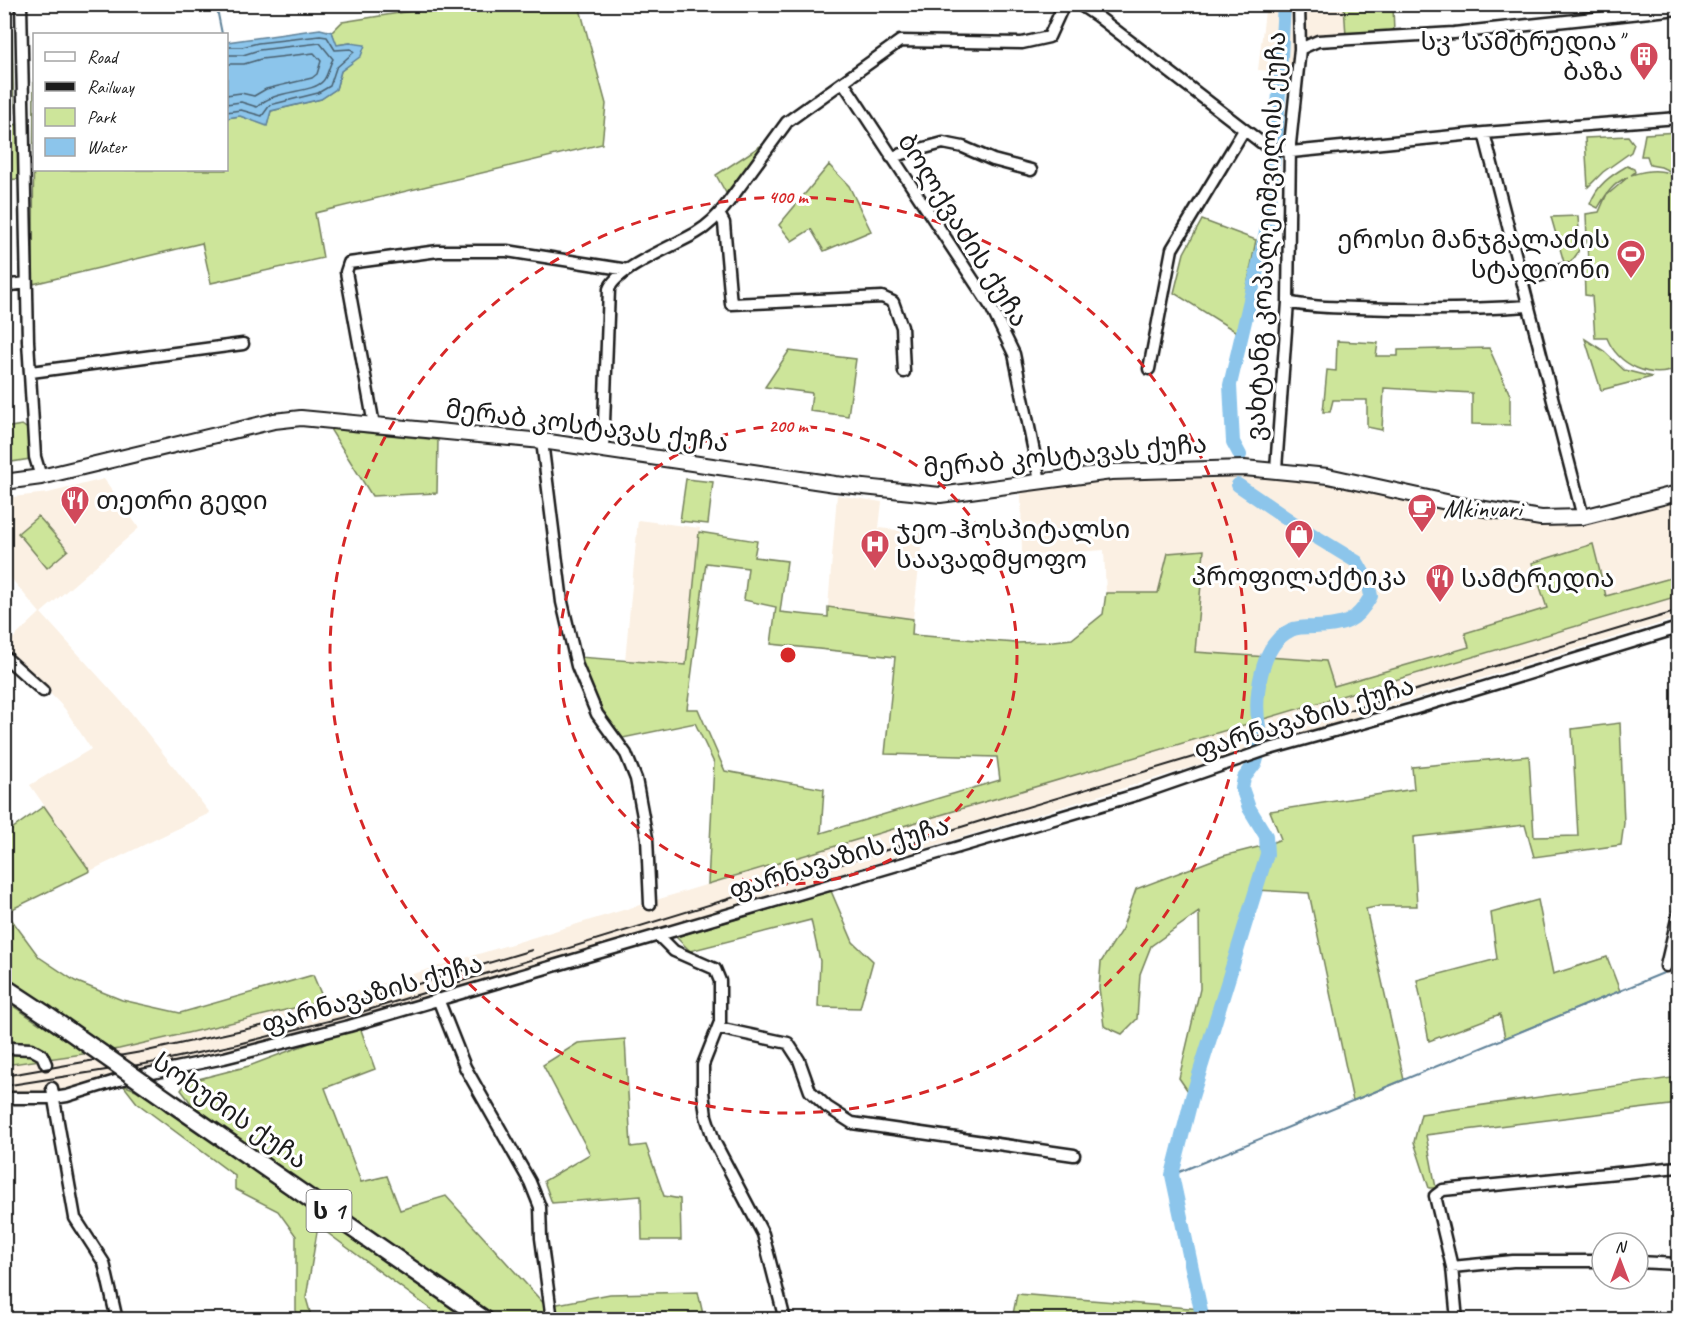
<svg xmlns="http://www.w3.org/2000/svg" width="1683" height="1324" viewBox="0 0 1683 1324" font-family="Caveat,'Noto Sans Georgian',sans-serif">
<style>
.built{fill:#fbf0e3}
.green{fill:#cde59a;stroke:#74805b;stroke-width:1.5;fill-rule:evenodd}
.water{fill:#8cc5eb;stroke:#5f8198;stroke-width:1.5}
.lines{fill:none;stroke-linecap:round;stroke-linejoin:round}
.shore{stroke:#49606f;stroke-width:1.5}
.stream{stroke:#5f8198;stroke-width:2}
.river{stroke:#8cc5eb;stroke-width:14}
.minor-casing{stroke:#1c1c1c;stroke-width:15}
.major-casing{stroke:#1c1c1c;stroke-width:18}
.highway-casing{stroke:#1c1c1c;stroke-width:21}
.minor{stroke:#fff;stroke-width:10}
.major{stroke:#fff;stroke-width:14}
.highway{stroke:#fff;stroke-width:16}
.rail{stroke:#1c1c1c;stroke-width:2}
.highway-bridge-casing{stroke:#1c1c1c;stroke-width:21;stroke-linecap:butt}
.highway-bridge{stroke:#fff;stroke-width:16}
.ring{fill:none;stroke:#d62828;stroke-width:3;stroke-dasharray:10 8}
.labels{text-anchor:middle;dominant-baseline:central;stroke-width:6;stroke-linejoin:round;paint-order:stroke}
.shield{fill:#fff;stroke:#606060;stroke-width:1.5}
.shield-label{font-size:24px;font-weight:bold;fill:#1c1c1c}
.poi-label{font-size:26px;fill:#1c1c1c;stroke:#fff;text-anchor:start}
.street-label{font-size:26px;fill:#1c1c1c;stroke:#fff}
.centre{fill:#d62828;stroke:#fff;stroke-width:3}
.ring-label{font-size:18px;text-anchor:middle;font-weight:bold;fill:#d62828;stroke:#fff;stroke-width:6;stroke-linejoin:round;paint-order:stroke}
</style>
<rect width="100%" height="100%" fill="#fff"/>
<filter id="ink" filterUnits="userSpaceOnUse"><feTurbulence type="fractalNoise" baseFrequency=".0167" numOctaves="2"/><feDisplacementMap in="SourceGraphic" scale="12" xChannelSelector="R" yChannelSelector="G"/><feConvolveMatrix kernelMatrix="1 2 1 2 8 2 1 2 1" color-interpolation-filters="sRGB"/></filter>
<g filter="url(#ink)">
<path class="built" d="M1248,5H1344L1346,36L1297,39L1294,65H1287L1286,72L1258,70L1265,11Z
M1190,476L1297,478L1529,522L1678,499V576L1605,596L1593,544L1532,563L1548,608L1465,633L1469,646L1334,686L1326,661L1195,652L1204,551L1168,553L1158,593H1106L1104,550L1022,556L1021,492L1123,479Z
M104,479L139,528L41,613L129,710L210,813L90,871L30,785L91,749L65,709L5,646L40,613L5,571L4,498L48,493Z
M837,495L882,502L879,528L923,533L913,619L828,607Z
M638,520L700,528L686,666L625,661Z
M1678,596V618L1029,817L340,1024L221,1056L157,1067L59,1090L5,1093L4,1065L119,1049L324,1001L771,865Z"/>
<path class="green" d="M450,5H579L606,104L602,144L315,213L323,258L211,283L202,243L33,284L34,43V170H226L227,118L240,116L267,125L271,111L321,99L336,89L341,71L350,64V43L336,45L332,32L342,22Z
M1344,5H1393L1394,33L1346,36Z
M7,10L11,12L14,113L12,115L5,113L4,11Z
M13,124L18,125V179L5,180V128Z
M1678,132V175L1661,167L1650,165L1647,156H1641L1645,134Z
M1628,136L1634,144L1631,152L1603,172L1588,187L1585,138Z
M768,141L726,193L716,175Z
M829,165L849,186L871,231L824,251L811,229L792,241L779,225Z
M1627,166L1634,169L1635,172L1631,175C1648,170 1662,168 1678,177V368C1651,381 1618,365 1607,338H1595L1592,296L1585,295L1584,264H1588L1586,214L1599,212L1606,196L1628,177C1613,183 1606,194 1598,208L1590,204C1597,185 1610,176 1627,166Z
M1578,216C1579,239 1586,252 1565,266L1551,217Z
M1202,220L1256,240L1238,333L1174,293L1184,253Z
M1585,339L1604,351L1624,370L1652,377L1601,390Z
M1337,341L1378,343L1376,356H1398V350L1489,348L1510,395V425L1472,424V393L1384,388L1382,430L1367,427V400H1333L1330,412H1323L1327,370L1336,371Z
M789,351L856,359L848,416L810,411L812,393L765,387Z
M22,425L29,430L30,459L5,463V428Z
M330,429L438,440L437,493L372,496Z
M686,479L713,482L708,524L680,521Z
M38,516L68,550L47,568L18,533Z
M699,532L757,541L754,557L787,561L780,612L828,617V607L913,619L912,635L1016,643L1045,642L1072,639L1103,614L1106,593H1158L1168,553L1204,550L1195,652L1326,661L1334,686L1469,647L1465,633L1547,608L1532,563L1593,544L1606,596L1678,576V596L708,884L714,763L695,723L623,738L601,709L579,657L686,665ZM706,563L748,568L744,600L776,607L771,644L895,657L885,754L997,757L1000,780L821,833L824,789L725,771L698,709H687Z
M1620,723L1624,823L1621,845L1534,857L1525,825L1413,837L1417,906H1380L1366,909L1404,1080L1353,1101L1309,893L1256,890L1192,1097L1179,1078L1200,989L1199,912L1151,946L1140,974L1137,1019L1122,1034L1104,1026L1099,988L1101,962L1122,929L1136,889L1223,856L1266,845L1281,839L1270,811L1414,789L1412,767L1529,756L1534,837L1578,836L1572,729Z
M44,806L90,871L6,912L39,957L75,981L122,1000L180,1013L313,975L324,1001L119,1049L5,1065V1061L15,1051V1041L5,1039L4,1000L40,1024L49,1011L4,982L5,834Z
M831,891L853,942L873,961L860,1008L818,1007L820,961L811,920L690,951L676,937Z
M1538,900L1553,974L1607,957L1620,991L1505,1038L1500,1014L1429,1041L1417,980L1497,959L1491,913Z
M360,1027L375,1069L325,1088L361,1182L387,1176L400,1210L446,1196L546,1306V1319H499L197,1111L181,1090L187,1082L249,1066L315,1041Z
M625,1039L631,1147L646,1145L664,1196L680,1199L681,1240H642L641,1196L552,1203L544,1181L590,1154L543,1065L578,1043Z
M1678,1077V1104L1426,1135L1436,1188H1429L1414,1142L1421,1114Z
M123,1085L136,1090L305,1200L476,1319H444L318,1226L306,1298L312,1319H299L296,1311V1236L278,1211L235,1189V1176L137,1103Z
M698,1292L704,1319H557L552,1305L610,1294Z
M1017,1294L1201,1309L1203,1319H1012Z"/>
<path class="water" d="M320,29L332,32L337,45L350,43L365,45L361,56L341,71L336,89L321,99L271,111L267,126L240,116L227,118V42Z"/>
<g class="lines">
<path class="shore" d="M226,47H242L258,43L320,36L327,37L335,50L351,49L354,52L336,68L330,86L318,93L270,105L262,116L241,110L226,112
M226,55H243L259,50L320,43L333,59C329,65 328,76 323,81C312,94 274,89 257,107L241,102L226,104
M226,64H244L261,59L314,53L321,61L317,74L312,78L266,89L254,96L241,93L226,95"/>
<path class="stream" d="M216,4L222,34
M1172,1175L1678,967"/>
<path class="river" d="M1240,455L1233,442L1230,385L1266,232L1277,127L1284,4
M1238,485L1298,526L1357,562L1368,581L1371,596C1355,624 1345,625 1314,627C1307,627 1297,627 1291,630C1260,644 1254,698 1259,727
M1203,1320L1172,1175L1192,1097L1267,854L1266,836L1249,808L1242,788L1244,778L1256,762L1261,743"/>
<g class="minor-casing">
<path id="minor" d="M21,4L28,341L35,457L41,477
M1079,4L1097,16L1267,147L1291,152L1484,133L1678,118
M1300,49L1318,41L1454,33L1678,9
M843,82L991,307L1014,354L1040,481
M1484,133L1583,517
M891,157L943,143L963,147L993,160L1031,170
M719,214L724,223L731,304L882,297L893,302L902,327L904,372
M1522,280L1565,269
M4,286L26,283
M1288,302C1311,308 1335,307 1357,308C1414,310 1471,310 1528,306
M1149,369L1172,249L1244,130
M31,372L243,344
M374,425L346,272L349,263L438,251H507L628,270
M542,441L562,602L577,666L597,714L626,754L636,779L647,838L650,904
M603,450L609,289C617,268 676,245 696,233C708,226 719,215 727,204L787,122L900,41L1022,43L1049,37L1064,4
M1276,469L1288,302L1290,144L1300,49L1299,4
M4,656L43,691
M658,935L674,951L715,969L720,981V1022L703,1065V1092L706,1116L714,1141L763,1234L785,1320
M1666,966L1678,915
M438,999L465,1067L530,1182L540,1207L541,1238L552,1320
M718,1028L788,1043L799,1060L810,1091L827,1107L852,1123L1074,1155
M4,1046L9,1048L31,1049L42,1055L46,1064
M52,1088L75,1218L104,1263L117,1320
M4,1098H54L67,1096L119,1080L224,1058L349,1026L1139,794L1266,750L1413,709L1678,628
M1638,1262L1678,1264
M1452,1267L1513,1261H1602
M1457,1320L1452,1267L1435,1196L1443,1190L1678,1167"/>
</g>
<g class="major-casing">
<path id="major" d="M4,482L41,477L274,421L301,418L542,441L835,484L940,495L1111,472L1244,468L1328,476L1460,505L1541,518L1583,517L1678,493"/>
</g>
<g class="highway-casing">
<path id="highway" d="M4,987L45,1014
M172,1103L485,1320"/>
</g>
<use href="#minor" class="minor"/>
<use href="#major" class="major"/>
<use href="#highway" class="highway"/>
<path class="rail" d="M4,1076L147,1051L324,1012L532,950
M4,1086L151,1063L234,1045L352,1015L984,820L1678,611"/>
<g class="highway-bridge-casing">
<path id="highway-bridge" d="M45,1014L172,1103"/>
</g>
<use href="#highway-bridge" class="highway-bridge"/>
</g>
</g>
<g class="ring">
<circle cx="788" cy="655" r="229"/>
<circle cx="788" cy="655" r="458"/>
</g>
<defs>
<g id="building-pin" transform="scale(1.5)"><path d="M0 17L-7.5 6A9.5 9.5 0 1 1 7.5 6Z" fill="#d1495b" stroke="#fff"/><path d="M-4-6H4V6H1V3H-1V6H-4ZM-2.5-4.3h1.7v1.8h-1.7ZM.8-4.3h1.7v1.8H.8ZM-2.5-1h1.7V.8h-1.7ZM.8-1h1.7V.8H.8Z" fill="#fff"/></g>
<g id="stadium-pin" transform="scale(1.5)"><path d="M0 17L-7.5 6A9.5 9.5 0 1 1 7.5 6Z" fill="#d1495b" stroke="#fff"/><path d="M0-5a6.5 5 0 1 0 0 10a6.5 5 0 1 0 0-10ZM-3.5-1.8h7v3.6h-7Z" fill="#fff"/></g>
<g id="restaurant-pin" transform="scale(1.5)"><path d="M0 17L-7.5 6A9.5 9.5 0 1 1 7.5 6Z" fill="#d1495b" stroke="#fff"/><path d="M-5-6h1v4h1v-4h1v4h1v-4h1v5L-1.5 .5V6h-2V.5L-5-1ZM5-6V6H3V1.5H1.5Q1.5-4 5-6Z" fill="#fff"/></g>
<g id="cafe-pin" transform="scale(1.5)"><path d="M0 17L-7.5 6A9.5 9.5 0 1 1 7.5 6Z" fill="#d1495b" stroke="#fff"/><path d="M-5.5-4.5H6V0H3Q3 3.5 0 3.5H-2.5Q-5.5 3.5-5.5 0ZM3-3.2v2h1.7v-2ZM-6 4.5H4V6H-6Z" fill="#fff"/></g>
<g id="shop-pin" transform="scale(1.5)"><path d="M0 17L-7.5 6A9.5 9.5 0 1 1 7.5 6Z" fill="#d1495b" stroke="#fff"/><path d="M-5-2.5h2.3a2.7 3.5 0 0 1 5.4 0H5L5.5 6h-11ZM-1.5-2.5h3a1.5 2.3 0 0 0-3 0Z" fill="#fff"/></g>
<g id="hospital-pin" transform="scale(1.5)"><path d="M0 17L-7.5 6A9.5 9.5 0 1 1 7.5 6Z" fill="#d1495b" stroke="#fff"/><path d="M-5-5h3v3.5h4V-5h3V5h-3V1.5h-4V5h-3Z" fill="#fff"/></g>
</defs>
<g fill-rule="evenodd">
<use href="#building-pin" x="1644" y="56"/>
<use href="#stadium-pin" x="1631" y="254"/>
<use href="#restaurant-pin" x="75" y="500"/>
<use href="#cafe-pin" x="1422" y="508"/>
<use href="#shop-pin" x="1299" y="534"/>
<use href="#hospital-pin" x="875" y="544"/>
<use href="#restaurant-pin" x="1440" y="578"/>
</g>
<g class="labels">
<rect class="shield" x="306.5" y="1190" width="45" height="42" rx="4.5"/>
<g class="shield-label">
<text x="329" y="1211">ს 1</text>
</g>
<g class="poi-label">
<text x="1623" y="41" text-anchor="end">სკ "სამტრედია"<tspan x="1623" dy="30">ბაზა</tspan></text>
<text x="1610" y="239" text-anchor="end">ეროსი მანჯგალაძის<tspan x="1610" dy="30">სტადიონი</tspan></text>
<text x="96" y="500">თეთრი გედი</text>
<text x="1443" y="508">Mkinvari</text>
<text x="896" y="529">ჯეო-ჰოსპიტალსი<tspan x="896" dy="30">საავადმყოფო</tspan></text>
<text x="1299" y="576" text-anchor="middle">პროფილაქტიკა</text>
<text x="1461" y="578">სამტრედია</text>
</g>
<g class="street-label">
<text transform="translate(963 230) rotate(58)">ბოლქვაძის ქუჩა</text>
<text transform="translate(1266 236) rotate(-87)">ვახტანგ კოპალეიშვილის ქუჩა</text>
<text transform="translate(587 426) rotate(7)">მერაბ კოსტავას ქუჩა</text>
<text transform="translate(1065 456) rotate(-5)">მერაბ კოსტავას ქუჩა</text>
<text transform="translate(1304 718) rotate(-17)">ფარნავაზის ქუჩა</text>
<text transform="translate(839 858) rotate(-17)">ფარნავაზის ქუჩა</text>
<text transform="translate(372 994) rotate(-16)">ფარნავაზის ქუჩა</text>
<text transform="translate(230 1111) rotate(35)">სოხუმის ქუჩა</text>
</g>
</g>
<circle cx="788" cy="655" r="9" class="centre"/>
<g class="ring-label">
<text x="788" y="203">400 m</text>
<text x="788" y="432">200 m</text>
</g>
<rect width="1683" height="1324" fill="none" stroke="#fff" stroke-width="24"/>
<rect x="12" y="12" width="1659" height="1300" fill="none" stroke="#1c1c1c" stroke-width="2" filter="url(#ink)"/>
<rect x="33" y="33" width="195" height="138" fill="#ffffff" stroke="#a4a4a4" stroke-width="1.5"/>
<rect x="45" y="52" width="30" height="9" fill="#ffffff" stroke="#a4a4a4" stroke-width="1.5"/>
<text x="87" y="63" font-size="18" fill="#1c1c1c">Road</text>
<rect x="45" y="82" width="30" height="9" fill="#1c1c1c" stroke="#a4a4a4" stroke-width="1.5"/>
<text x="87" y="93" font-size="18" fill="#1c1c1c">Railway</text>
<rect x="45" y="108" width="30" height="18" fill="#cde59a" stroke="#a4a4a4" stroke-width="1.5"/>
<text x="87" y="123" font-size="18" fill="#1c1c1c">Park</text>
<rect x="45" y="138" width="30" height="18" fill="#8cc5eb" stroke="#a4a4a4" stroke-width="1.5"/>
<text x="87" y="153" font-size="18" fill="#1c1c1c">Water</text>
<g transform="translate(1620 1261)"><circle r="28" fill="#ffffff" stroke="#a4a4a4" stroke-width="1.5"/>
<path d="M0-4.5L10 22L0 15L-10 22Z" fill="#d1495b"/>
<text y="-9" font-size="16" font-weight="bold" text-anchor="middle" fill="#1c1c1c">N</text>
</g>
</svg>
